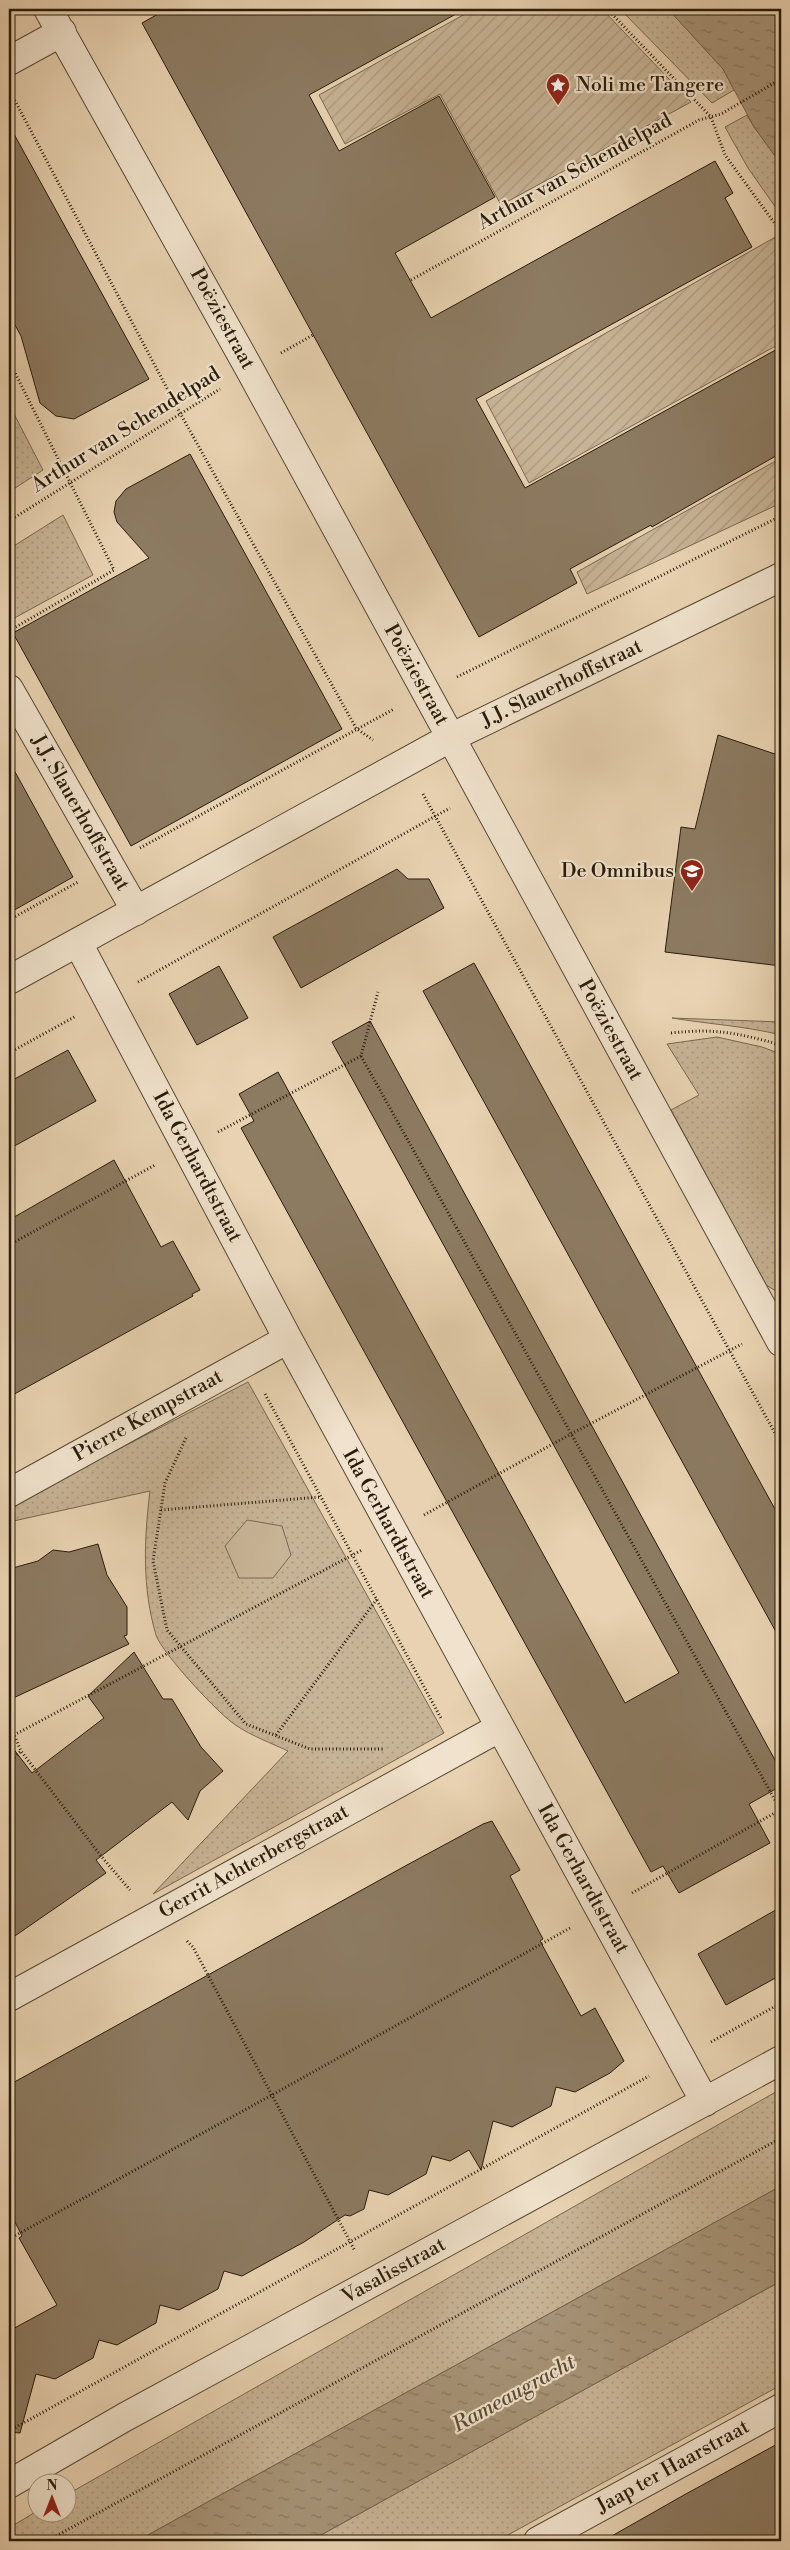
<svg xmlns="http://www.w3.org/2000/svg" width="790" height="2550" viewBox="0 0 790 2550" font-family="'Libre Bodoni',serif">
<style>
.grass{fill:url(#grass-dots);stroke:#786750}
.park{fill:#c7b395;stroke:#786750}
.garden{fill:url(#garden-furrows);stroke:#786750}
.water{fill:url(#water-ripples);stroke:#74644c}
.building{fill:#8c7a61;stroke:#281b0a}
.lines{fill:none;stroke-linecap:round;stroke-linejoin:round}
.pedestrian-casing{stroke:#584934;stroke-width:30}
.minor-casing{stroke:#584934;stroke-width:30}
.path{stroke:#281b0a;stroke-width:3;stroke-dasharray:1 2.5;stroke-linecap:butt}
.pedestrian{stroke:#f0e2cc;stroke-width:28}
.minor{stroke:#f0e2cc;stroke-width:28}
.labels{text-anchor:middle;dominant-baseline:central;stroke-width:4.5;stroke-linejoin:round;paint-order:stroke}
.poi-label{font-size:20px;fill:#281b0a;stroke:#f0e2cc;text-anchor:start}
.street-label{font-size:20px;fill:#281b0a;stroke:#f0e2cc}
.water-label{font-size:21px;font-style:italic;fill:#5b4b36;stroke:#f0e2cc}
</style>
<defs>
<pattern id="grass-dots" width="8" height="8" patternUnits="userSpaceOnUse" patternTransform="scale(1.25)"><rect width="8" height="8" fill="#c7b395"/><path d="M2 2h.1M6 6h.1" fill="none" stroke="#ab997f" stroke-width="1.8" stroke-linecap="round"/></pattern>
<pattern id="garden-furrows" width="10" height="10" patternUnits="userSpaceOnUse" patternTransform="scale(1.25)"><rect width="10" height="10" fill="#c7b395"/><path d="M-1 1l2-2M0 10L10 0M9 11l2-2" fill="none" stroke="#ab997f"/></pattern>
<pattern id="water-ripples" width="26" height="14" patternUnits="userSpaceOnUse" patternTransform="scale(1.25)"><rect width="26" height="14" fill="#a79478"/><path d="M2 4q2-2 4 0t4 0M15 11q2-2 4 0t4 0" fill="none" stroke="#887861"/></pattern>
</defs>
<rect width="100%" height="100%" fill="#e8d2b1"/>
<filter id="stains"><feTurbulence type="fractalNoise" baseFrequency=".004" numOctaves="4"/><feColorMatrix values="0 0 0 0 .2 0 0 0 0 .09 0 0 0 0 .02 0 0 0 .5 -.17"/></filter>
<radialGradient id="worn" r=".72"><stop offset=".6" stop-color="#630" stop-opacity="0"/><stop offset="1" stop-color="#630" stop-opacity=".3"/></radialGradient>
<path class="grass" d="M620,9H668L723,69L734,90L712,103Z
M747,115L754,127L781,164V215L748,168L725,127Z
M13,412L43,470L9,492V414Z
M63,515L93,575L9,621V549Z
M672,1018L781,1022V1035C745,1026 708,1024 672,1018Z
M717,1037L762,1047L781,1054V1294L766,1285L671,1110L699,1095L667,1044Z
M248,1382L444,1733L153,1894L288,1751C271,1743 252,1736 237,1726C219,1715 162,1653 156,1635C142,1588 144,1539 150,1491L9,1522V1506Z
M781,2089V2186L137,2541H9V2528L37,2511L68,2512V2494Z
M781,2281V2385L497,2541H310Z"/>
<path class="park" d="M247,1520L282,1526L291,1555L273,1578H239L225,1546Z"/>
<path class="garden" d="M474,9H602L691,102L501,205L440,94L345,144L319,95Z
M779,235L781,239V343L529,483L486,401Z
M781,458V503L587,594L577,572Z"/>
<path class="water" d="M668,9H781V164L754,127L723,69Z
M781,2186V2281L310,2541H137Z"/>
<path class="building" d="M167,9H465L309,95L339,151L439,96L495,197L395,253L431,318L715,161L733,193L725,198L752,247L476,399L525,488L781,347V453L652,527L651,525L570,569L577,583L479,637L142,23Z
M9,125L149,379L74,419L56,416L40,403L21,336L9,314Z
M190,454L342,729L131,846L13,633L149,558L117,522L114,512L116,501L126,489Z
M718,735L781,756V966L665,952L681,827L695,829Z
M9,761L73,877L9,913Z
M397,869L408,879H429L444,908L301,988L273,937Z
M474,963L781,1520V1641L423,991Z
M219,966L248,1018L197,1045L169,994Z
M370,1021L781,1771V1786L749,1804L770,1843L679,1893L663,1866L651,1872L241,1128L254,1121L239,1094L278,1072L625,1703L679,1673L332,1042Z
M68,1050L96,1101L9,1149V1082Z
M114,1160L161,1247L173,1241L200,1290L192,1294L193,1296L9,1397V1220Z
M98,1544L107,1575L127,1607V1635L124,1636L129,1644L9,1700V1569L38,1561L53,1550L69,1552Z
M134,1652L163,1699H172L201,1747L223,1771L200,1791L188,1820L172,1802L96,1860L106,1873L9,1940V1743L32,1773L104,1718L88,1696Z
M492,1821L520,1870L510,1876L543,1939L540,1941L581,2016L595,2008L624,2061L610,2073L575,2092L556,2087L551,2106L512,2127L493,2121L481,2170L469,2150L450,2161L432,2156L426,2174L388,2195L369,2190L364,2209L350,2216L345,2215L304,2242L242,2276L224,2271L218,2289L179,2310L160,2305L156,2323L117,2345L99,2340L93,2358L55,2379L36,2374L20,2433L9,2432V2331L57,2305L19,2238L22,2236L9,2210V2085L407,1865L483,1824Z
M781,1907V1975L726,2005L698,1954Z
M781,2442V2541H603L684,2495Z"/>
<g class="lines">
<g class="pedestrian-casing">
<path id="pedestrian" d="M9,689L136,911"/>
</g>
<g class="minor-casing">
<path id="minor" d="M48,9L250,370L781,1342
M9,61L62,32
M78,943L288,1339L705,2102
M9,980L450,738L781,577
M9,1493L288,1339
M9,1997L499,1728
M9,2484L125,2417L781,2060
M538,2541L781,2408"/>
</g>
<path class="path" d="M607,9L711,117L725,155L781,232
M13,97L180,413L356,728L373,740
M411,280L699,120L721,114L781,79
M281,353L313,335
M9,361L114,570L9,631
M9,521L220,389
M457,677L781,516
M423,794L781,1444
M140,848L394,709
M9,920L78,882
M138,982L450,808
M671,1033C715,1028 738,1033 781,1045
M9,1053L76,1016
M361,1056L781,1811
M218,1132L361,1056L378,992
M9,1245L155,1165
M265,1394L442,1720
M186,1438L165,1483L153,1561L167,1630L246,1724L310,1749H383
M161,1510L320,1497
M424,1515L571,1434L742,1344
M9,1723L21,1751L101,1856L130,1890
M14,1735L362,1550
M276,1735L377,1599
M9,1762L21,1751
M632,1893L780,1810
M187,1941L193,1947L355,2251
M711,2042L781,2003
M9,2239L272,2095L570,1928
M9,2431L649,2076
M47,2541L781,2138"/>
<use href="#pedestrian" class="pedestrian"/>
<use href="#minor" class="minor"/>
</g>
<defs>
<g id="sight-pin" transform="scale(1.25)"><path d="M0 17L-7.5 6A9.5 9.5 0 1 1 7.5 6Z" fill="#8f2418" stroke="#f0e2cc"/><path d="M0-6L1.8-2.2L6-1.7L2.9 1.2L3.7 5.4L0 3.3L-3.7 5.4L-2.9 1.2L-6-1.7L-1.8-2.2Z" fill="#fff"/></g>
<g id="school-pin" transform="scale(1.25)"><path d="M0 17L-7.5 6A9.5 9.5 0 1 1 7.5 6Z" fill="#8f2418" stroke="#f0e2cc"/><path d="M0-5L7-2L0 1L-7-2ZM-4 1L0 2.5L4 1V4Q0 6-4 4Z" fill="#fff"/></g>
</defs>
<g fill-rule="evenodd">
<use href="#sight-pin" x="558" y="85"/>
<use href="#school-pin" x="692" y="871"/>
</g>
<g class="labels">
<g class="poi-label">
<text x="576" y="85">Noli me Tangere</text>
<text x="674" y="871" text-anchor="end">De Omnibus</text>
</g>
<g class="street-label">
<text transform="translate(575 172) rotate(-29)">Arthur van Schendelpad</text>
<text transform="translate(222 319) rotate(61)">Poëziestraat</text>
<text transform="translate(126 430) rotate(-32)">Arthur van Schendelpad</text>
<text transform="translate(416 675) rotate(61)">Poëziestraat</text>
<text transform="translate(562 684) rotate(-26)">J.J. Slauerhoffstraat</text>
<text transform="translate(80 813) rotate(60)">J.J. Slauerhoffstraat</text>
<text transform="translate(610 1030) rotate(61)">Poëziestraat</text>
<text transform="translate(197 1167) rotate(62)">Ida Gerhardtstraat</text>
<text transform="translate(148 1416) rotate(-29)">Pierre Kempstraat</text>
<text transform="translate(388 1524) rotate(61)">Ida Gerhardtstraat</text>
<text transform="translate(254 1862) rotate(-29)">Gerrit Achterbergstraat</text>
<text transform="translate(583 1879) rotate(61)">Ida Gerhardtstraat</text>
<text transform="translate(394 2271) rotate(-29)">Vasalisstraat</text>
<text transform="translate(673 2467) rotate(-29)">Jaap ter Haarstraat</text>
</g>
<g class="water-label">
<text transform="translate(514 2394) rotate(-29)">Rameaugracht</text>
</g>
</g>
<rect width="790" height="2550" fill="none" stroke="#e8d2b1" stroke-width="30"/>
<rect x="10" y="10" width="770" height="2530" fill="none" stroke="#281b0a" stroke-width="2.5"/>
<rect x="15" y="15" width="760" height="2520" fill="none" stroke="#281b0a"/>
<g transform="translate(52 2498)"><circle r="24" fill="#f0e2cc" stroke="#a0927e"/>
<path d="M0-4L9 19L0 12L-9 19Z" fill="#8f2418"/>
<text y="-8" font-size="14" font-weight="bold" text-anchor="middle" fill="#281b0a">N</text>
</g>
<rect width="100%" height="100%" filter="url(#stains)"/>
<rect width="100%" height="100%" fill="url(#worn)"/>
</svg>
